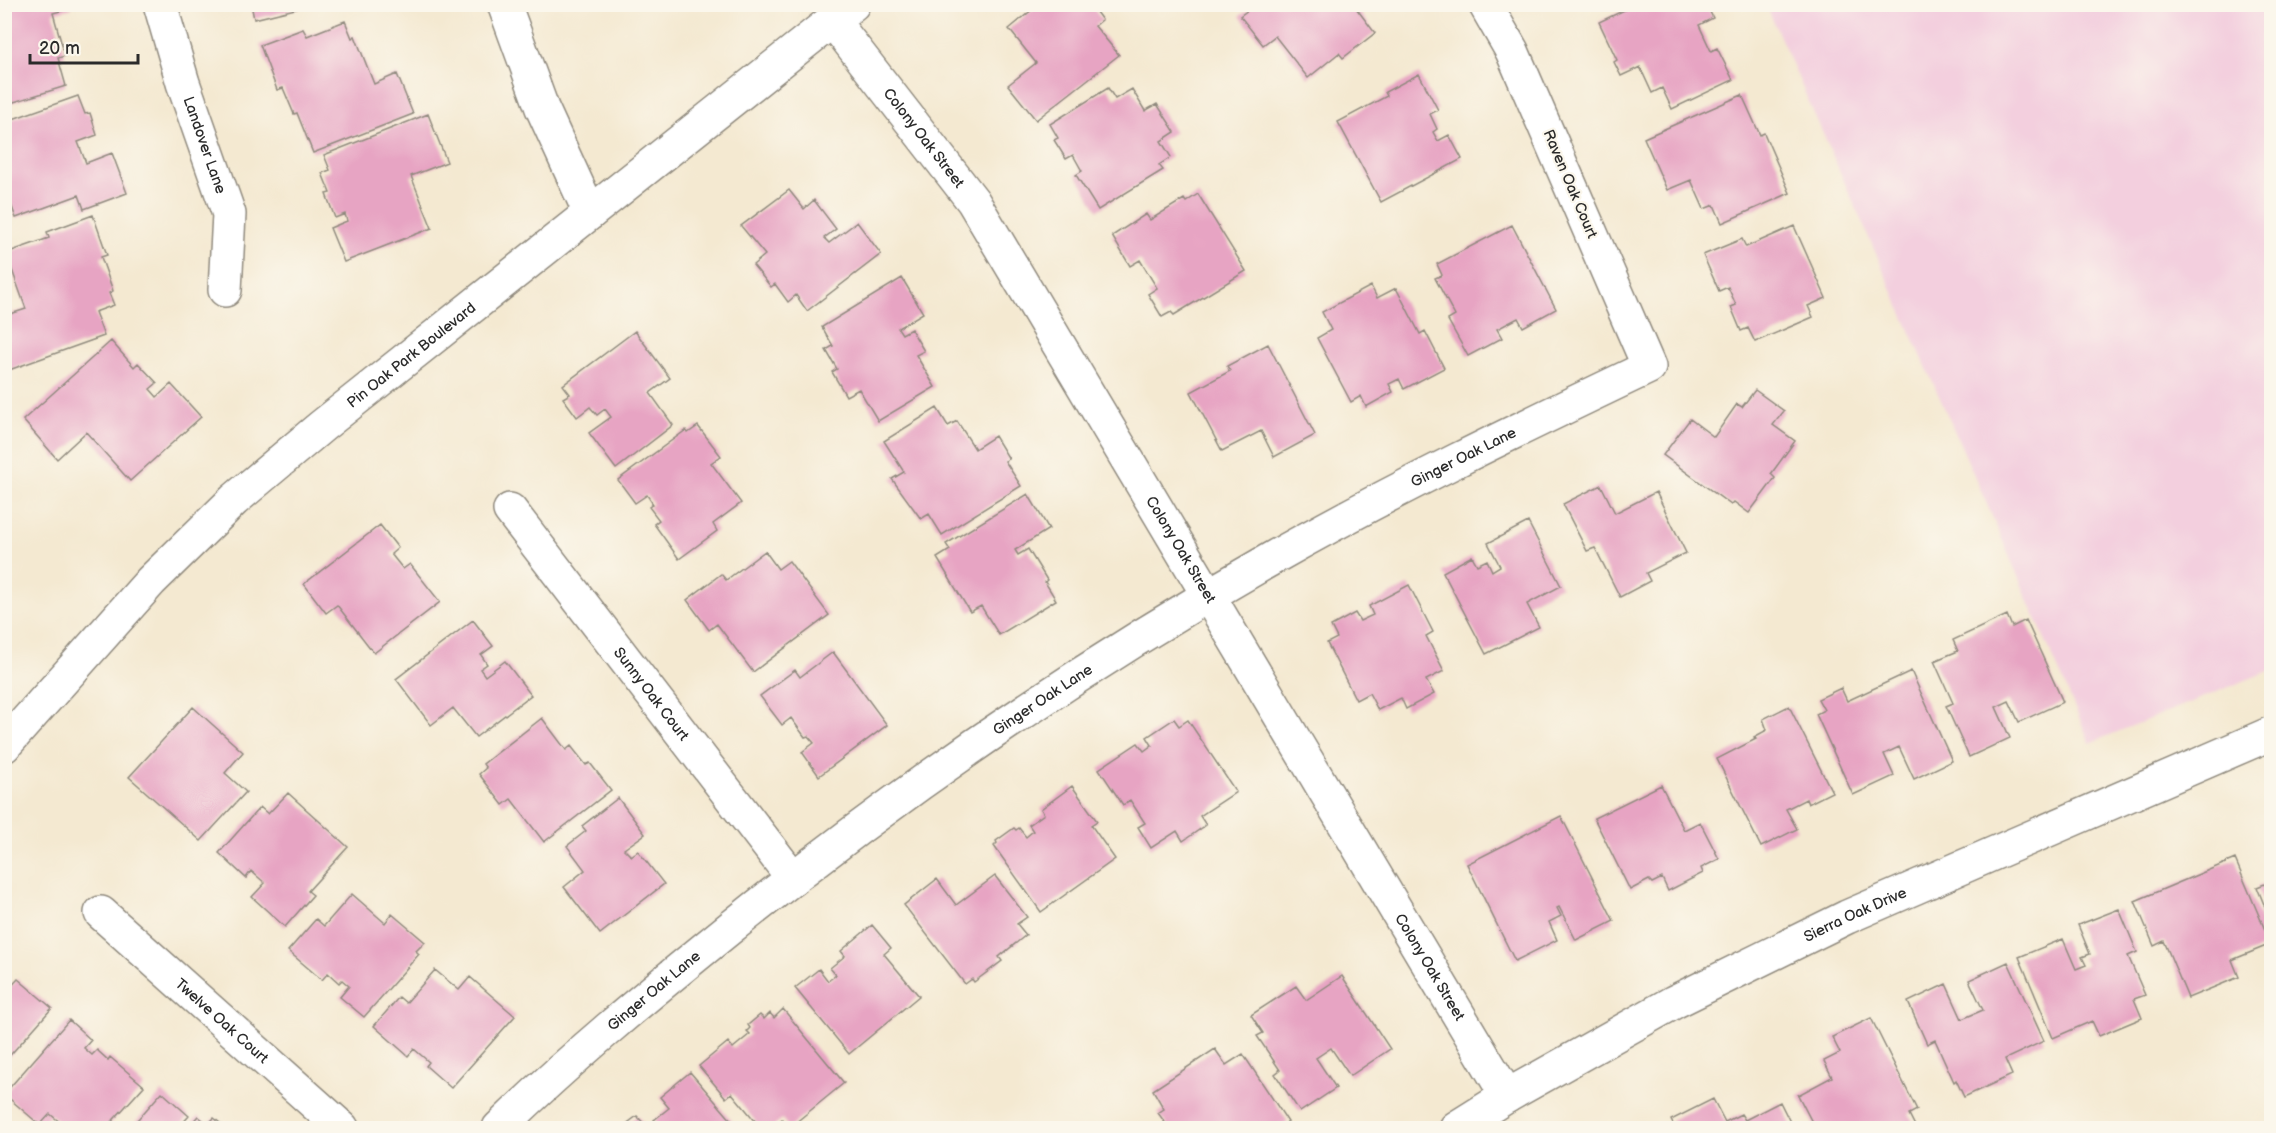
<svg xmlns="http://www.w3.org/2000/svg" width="2276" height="1133" viewBox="0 0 2276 1133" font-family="'Balsamiq Sans',sans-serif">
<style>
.built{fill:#f3cfde}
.building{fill:#e7a4c3}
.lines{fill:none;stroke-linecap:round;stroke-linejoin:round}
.minor-casing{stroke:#908a7e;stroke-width:36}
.minor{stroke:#fff;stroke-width:33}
.labels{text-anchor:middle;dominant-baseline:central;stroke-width:4.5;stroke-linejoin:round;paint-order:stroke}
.street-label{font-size:15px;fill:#2b2b2b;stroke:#fbf7ec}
</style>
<rect width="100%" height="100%" fill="#fbf7ec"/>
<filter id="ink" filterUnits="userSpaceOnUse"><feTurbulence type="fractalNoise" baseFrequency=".0167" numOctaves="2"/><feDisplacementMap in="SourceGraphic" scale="12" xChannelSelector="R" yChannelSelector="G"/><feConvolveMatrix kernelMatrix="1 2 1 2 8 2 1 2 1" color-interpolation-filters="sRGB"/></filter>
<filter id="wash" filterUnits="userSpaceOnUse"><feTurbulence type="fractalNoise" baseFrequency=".008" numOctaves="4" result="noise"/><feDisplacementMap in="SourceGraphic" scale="24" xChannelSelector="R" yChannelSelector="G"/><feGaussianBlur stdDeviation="1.35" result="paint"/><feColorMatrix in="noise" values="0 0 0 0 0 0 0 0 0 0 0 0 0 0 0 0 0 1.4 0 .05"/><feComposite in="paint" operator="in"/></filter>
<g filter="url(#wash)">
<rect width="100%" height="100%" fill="#f4e9d1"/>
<path class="built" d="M1766,5H2271V670L2090,743L1985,500Z"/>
<g id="blocks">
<path class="building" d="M4,4H71L72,8L53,13L65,56L58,58L66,86L4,105Z
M251,4H312V5L254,19Z
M1039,4H1090L1102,20L1095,26L1119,55L1036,120L1008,85L1036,63L1009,29Z
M1249,4H1343L1345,7L1353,4L1375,33L1343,58L1339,53L1308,78L1275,36L1263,45L1240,16L1252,7Z
M1637,4H1706L1713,18L1699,25L1711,51L1717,48L1733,80L1672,109L1662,88L1652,93L1640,67L1621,76L1614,62L1617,60L1599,22Z
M345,21L352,38L355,36L374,84L397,74L413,114L313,153L297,113L294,114L283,88L277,90L260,45L303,29L307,36Z
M1419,74L1438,110L1430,114L1437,129L1433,132L1438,141L1449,135L1462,159L1381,202L1338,122L1387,96L1385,92Z
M1108,88L1115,99L1132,89L1145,111L1157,104L1175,132L1161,141L1171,157L1159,165L1163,170L1098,210L1076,175L1082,171L1073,155L1066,159L1054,140L1058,138L1050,124Z
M1742,95L1760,135L1764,133L1790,193L1722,223L1714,205L1704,209L1691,180L1667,190L1644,138Z
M78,96L85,114L90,113L97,135L78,142L86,163L112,153L127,193L84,209L79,195L16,218L4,185V122Z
M428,114L447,162L411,176L432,228L344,262L330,228L347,221L345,214L335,218L326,194L330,193L322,173L330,170L324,155Z
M789,190L804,209L814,200L836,229L824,238L829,243L857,222L881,254L807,311L796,295L788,302L775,284L771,287L753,265L765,255L741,226Z
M1198,194L1246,271L1174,315L1171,312L1162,317L1148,294L1157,288L1140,260L1130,266L1112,236L1146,214L1150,220L1184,199L1186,202Z
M93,215L107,255L101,257L113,291L109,293L114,305L95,312L104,336L9,370L4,359V316L26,309L6,253L49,238L47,232Z
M1512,225L1556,309L1523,327L1518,318L1497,329L1502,338L1468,356L1448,320L1455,316L1435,278L1442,275L1437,264Z
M1794,226L1826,298L1808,306L1813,317L1755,342L1748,328L1741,331L1731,307L1736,305L1728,287L1719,291L1703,255L1742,239L1746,247Z
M902,278L923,313L898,328L902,334L911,329L924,351L916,355L935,387L878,421L859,389L846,396L832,372L837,369L826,350L833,346L822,327Z
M1371,286L1377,298L1396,288L1420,334L1425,331L1444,368L1404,389L1399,379L1389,384L1393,392L1366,407L1361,396L1351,402L1317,338L1331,330L1322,312Z
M635,331L670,378L650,393L673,425L616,469L589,433L611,417L605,409L597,415L590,407L577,417L563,398L570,394L563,385Z
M111,341L134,367L138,363L157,383L150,389L157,397L171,384L201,417L130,481L86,432L57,459L23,420Z
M1268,344L1315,435L1274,457L1261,431L1222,451L1191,392L1230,371L1227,366Z
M1755,390L1784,411L1773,425L1795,441L1771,474L1775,478L1749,513L1734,502L1731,505L1663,455L1690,419L1714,437L1737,404L1742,407Z
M937,408L948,426L957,421L975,449L995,436L1009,459L1005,461L1021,486L942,535L929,514L921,519L892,479L904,472L884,441Z
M698,426L721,456L711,463L741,503L713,524L717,531L679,559L654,524L659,520L649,507L653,504L647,495L635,503L618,480L686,430L688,433Z
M1601,485L1615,513L1656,492L1686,553L1646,573L1650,581L1620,597L1595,548L1587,551L1563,504Z
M1028,494L1049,529L1015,550L1018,555L1028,549L1047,580L1045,582L1056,600L999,635L981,606L970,612L937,558L950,550L946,544Z
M1528,522L1561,586L1527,604L1539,627L1486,654L1443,572L1472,556L1477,565L1487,560L1492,571L1500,566L1488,543Z
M380,525L398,548L391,554L403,569L410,564L440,602L374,653L337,605L326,613L304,584Z
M765,551L778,569L789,561L829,615L753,672L717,624L709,630L687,600L721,574L726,580Z
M1409,585L1433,632L1426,636L1444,671L1426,680L1434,694L1406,709L1401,698L1378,710L1369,693L1356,700L1327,643L1337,638L1331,626L1355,613L1360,621L1373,615L1369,606Z
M2007,615L2012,627L2026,620L2063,702L2019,722L2009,701L1996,707L2010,738L1969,757L1946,706L1953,703L1934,661L1958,651L1953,640Z
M473,620L493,646L481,655L487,664L480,669L485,676L505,661L531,695L476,737L453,708L431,725L396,679Z
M833,652L887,725L819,776L802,752L814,743L808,736L805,737L791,718L782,725L760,696L795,670L800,677Z
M1911,671L1952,761L1914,779L1899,747L1884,754L1894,776L1853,795L1816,714L1824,710L1818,699L1841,688L1847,701Z
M1789,706L1832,792L1808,804L1806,799L1786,809L1797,829L1761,847L1717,759L1756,739L1754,737L1767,730L1763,719Z
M193,707L243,752L225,773L246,792L201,841L129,777Z
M542,718L566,750L571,746L586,765L590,763L611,790L544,842L511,799L503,805L479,774L486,768L483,764Z
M1174,719L1179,726L1188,720L1236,792L1200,816L1206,825L1183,841L1177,831L1151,848L1138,827L1145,823L1130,800L1123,805L1099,769L1138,743L1144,751L1152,745L1147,737Z
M1661,785L1684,830L1700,822L1719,859L1701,868L1703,873L1668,891L1662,878L1652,883L1649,880L1630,890L1594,818Z
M1072,786L1097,821L1091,825L1115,859L1041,912L994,846L997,843L996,841L1014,828L1016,830L1019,828L1026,837L1033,831L1029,825L1044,814L1041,809Z
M288,793L348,847L308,891L313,895L285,927L252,897L265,883L251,871L246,878L219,853L260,807L268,814Z
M618,798L645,834L624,849L631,856L638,851L664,884L600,934L564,887L585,870L567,846L586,831L582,826Z
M1561,816L1614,921L1576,940L1559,907L1557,908L1561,916L1549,922L1557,940L1515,961L1467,864Z
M2235,859L2271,944L2232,960L2239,977L2188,998L2164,941L2154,946L2135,901Z
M995,876L1027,917L1017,924L1026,935L999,957L1002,961L974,982L972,979L965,984L904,905L937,879L956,905Z
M2272,881V922H2271L2257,887Z
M352,894L385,923L392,914L425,942L416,951L419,954L364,1017L340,997L349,986L342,980L339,983L328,973L322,980L288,951L316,919L324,926Z
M2119,909L2137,952L2128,956L2145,995L2134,999L2142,1018L2099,1036L2092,1021L2053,1038L2019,957L2063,939L2076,969L2086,965L2082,957L2090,954L2078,925Z
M872,925L891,948L884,954L919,996L849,1054L795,988L819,969L828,981L836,975L830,968L845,956L841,951Z
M2008,962L2044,1041L2005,1059L2012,1075L1964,1097L1956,1080L1954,1082L1935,1040L1927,1044L1908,1002L1946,984L1962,1019L1983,1010L1969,980Z
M435,970L459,990L470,977L515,1016L451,1088L426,1066L429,1062L414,1049L408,1056L374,1026L399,997L406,1003Z
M1342,976L1390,1049L1350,1076L1331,1048L1316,1058L1336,1088L1300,1112L1275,1074L1280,1070L1257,1036L1263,1033L1251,1015L1296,986L1306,1000Z
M18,979L52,1008L4,1062V994Z
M783,1009L844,1083L789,1128L782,1119L771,1128H761L732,1093L726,1098L699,1066L728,1042L733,1048L750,1034L747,1031L750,1028L748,1025L760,1015L764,1019L770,1013L774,1018Z
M1871,1018L1917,1110L1909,1114L1916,1128H1815L1798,1095L1832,1077L1824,1061L1840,1053L1832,1037Z
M69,1020L91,1040L84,1048L92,1055L97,1050L108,1060L110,1057L144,1086L106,1128H67L50,1114L40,1125L4,1094Z
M1215,1049L1226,1065L1243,1054L1288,1122L1279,1128H1239L1236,1124L1230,1128H1169L1158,1113L1164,1109L1153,1090Z
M690,1072L738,1128H649L656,1123L654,1120L669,1108L660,1097Z
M162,1092L189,1116L179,1127L180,1128H130Z
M1713,1099L1725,1122L1741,1114L1745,1120L1780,1102L1793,1128H1675L1671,1120Z
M198,1116L208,1124L214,1118L226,1128H187Z
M637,1116L648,1128H621Z"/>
</g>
</g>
<g filter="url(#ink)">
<use href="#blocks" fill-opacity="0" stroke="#908a7e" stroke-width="1.5"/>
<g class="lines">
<g class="minor-casing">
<g id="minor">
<path id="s1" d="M160,4L183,83L229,214L225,290"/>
<path d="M504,4L542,108L590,213"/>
<path id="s2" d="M833,21L973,201L1507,1096"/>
<path id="s3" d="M510,510L793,878"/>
<path id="s4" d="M4,746L151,581L234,500L322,426L853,4"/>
<path id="s5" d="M101,913L342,1128"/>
<path id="s6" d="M499,1128C572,1057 651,992 730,928C900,791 1081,667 1271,559C1394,489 1521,428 1649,367L1512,51L1485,4"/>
<path id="s7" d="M1456,1128L1507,1096L1674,1002L1847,917L2272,733"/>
</g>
</g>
<use href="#minor" class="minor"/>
</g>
</g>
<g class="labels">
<g class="street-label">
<text stroke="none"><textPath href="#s2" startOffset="148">Colony Oak Street</textPath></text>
<text stroke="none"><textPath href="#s1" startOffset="148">Landover Lane</textPath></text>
<text transform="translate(1570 184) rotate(67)">Raven Oak Court</text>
<text stroke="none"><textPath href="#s4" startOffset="566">Pin Oak Park Boulevard</textPath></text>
<text stroke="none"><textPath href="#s6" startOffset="1179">Ginger Oak Lane</textPath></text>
<text stroke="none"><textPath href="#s2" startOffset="634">Colony Oak Street</textPath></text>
<text stroke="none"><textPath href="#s3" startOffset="232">Sunny Oak Court</textPath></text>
<text stroke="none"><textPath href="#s6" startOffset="693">Ginger Oak Lane</textPath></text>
<text stroke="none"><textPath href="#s7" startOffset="453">Sierra Oak Drive</textPath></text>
<text stroke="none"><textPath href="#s2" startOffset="1120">Colony Oak Street</textPath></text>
<text stroke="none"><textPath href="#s6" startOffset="207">Ginger Oak Lane</textPath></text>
<text stroke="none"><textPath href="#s5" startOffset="162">Twelve Oak Court</textPath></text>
</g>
</g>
<rect width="2276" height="1133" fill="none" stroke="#fbf7ec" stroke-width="24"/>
<path d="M30 54v9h108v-9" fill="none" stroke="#2b2b2b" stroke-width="3"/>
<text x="39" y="54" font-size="18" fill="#2b2b2b" stroke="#fbf7ec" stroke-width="4.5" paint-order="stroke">20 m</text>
</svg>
